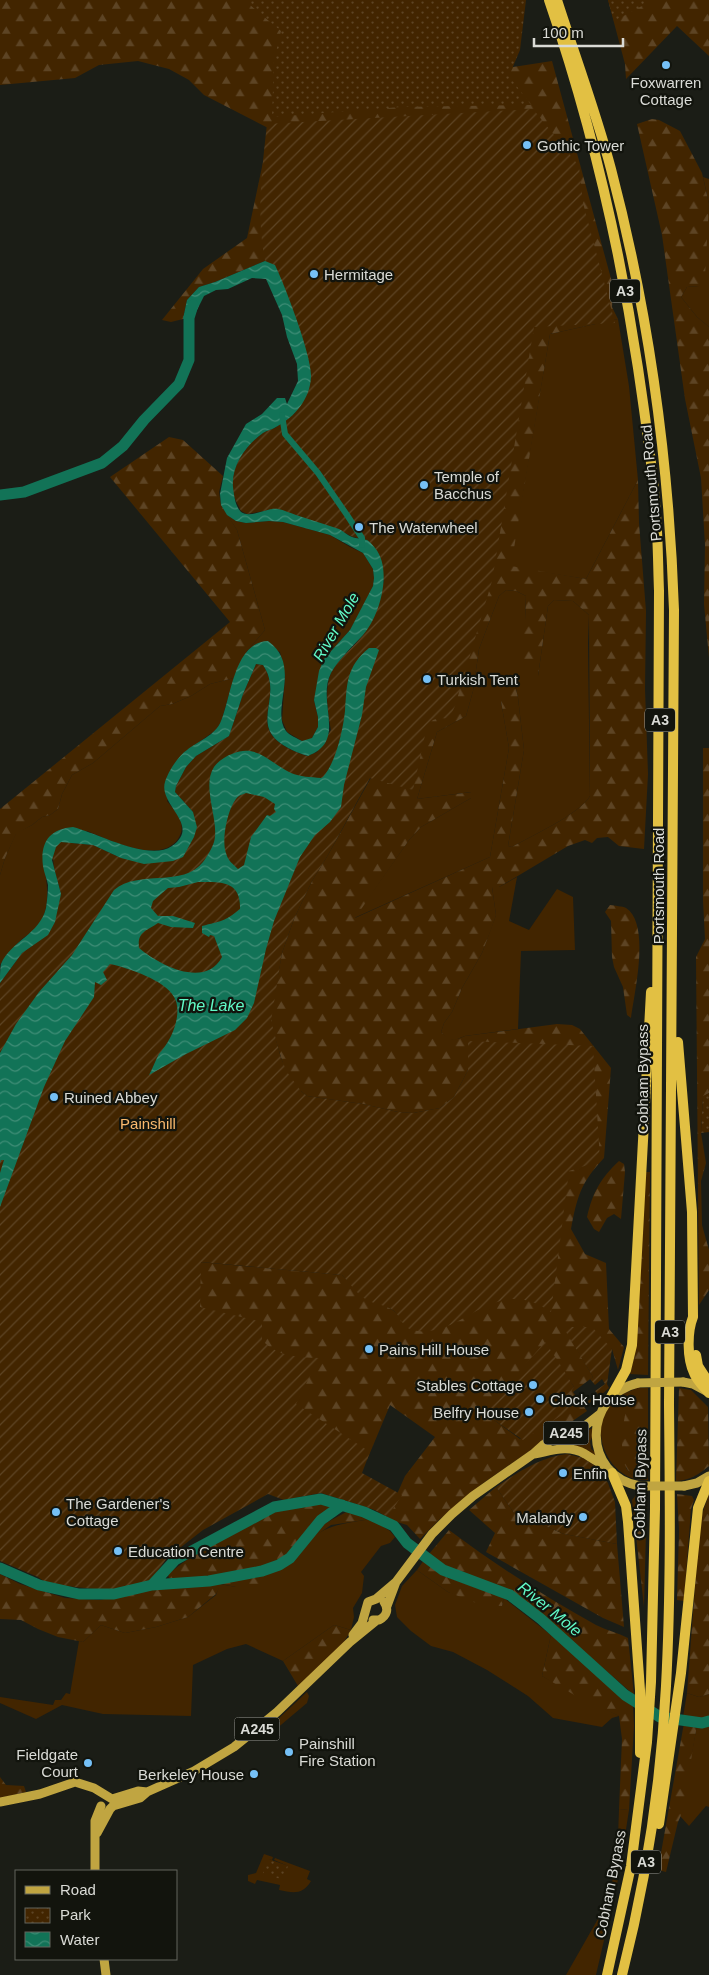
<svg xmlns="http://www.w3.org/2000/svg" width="709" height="1975" viewBox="0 0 709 1975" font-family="Arial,sans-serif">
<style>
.grass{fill:#422500}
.forest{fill:url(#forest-firs);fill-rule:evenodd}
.park{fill:url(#park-dots)}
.garden{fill:url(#garden-furrows)}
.water{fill:url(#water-waves);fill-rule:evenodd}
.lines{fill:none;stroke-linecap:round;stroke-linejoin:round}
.canal{stroke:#127357;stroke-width:6}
.river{stroke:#127357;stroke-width:11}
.primary{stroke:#c0a541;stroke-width:9}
.highway{stroke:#e2c043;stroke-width:10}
.primary-bridge{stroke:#c0a541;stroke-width:9}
.poi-dot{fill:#75c0f6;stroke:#12140d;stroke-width:2}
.labels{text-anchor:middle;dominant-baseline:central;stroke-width:4.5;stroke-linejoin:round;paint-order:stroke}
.shield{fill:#12140d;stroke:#9e9f9a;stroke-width:1}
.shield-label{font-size:14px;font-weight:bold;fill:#dadbd6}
.poi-label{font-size:15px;fill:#dadbd6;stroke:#12140d;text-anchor:start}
.street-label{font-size:15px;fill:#dadbd6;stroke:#12140d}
.park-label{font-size:15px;fill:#fab96d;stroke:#12140d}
.water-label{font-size:16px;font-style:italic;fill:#61fac7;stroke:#12140d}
</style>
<defs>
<pattern id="forest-firs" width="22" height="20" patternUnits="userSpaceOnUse" patternTransform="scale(1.25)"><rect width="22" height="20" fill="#422500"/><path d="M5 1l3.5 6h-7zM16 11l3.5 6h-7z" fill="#5d4424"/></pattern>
<pattern id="park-dots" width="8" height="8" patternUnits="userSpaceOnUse" patternTransform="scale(1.25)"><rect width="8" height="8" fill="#422500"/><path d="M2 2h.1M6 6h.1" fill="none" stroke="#5d4424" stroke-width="1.8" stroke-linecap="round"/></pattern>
<pattern id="garden-furrows" width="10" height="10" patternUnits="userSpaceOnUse" patternTransform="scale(1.25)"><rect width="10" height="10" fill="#422500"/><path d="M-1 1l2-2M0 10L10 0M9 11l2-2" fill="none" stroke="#5d4424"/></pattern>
<pattern id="water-waves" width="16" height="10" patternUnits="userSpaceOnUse" patternTransform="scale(1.25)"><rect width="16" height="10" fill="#127357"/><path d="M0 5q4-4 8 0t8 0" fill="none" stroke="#3f8d76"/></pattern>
</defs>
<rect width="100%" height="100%" fill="#1b1d16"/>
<path class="grass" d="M703,177L709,179V327L697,317L681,297L687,287L699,286L709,204Z
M618,319L629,386L638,480L586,579L510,567L550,334Z
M227,515L236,521L246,523L269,521L283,522L330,535L350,547L363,553L373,569L374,578L373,586L363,608L350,630L324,659L314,700L318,717V727L312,738L309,740L302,741L287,732L282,720L285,676L280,652L256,644L247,651L265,630L237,530Z
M506,590L516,591L526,596L525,620L538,676L548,606L554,600L573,601L589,615L588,643L590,796C580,814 531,836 512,847L508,846L524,750L518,698L515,684L501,701L509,748L490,857L354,918L409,840L421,827L471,798V792L417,799L437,732L466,716L473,691L479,649L499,596Z
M234,678L221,722L216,730L199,742L167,801C176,812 188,824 178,839C160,865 109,840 87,831L44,867C48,886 51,912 36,928C32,933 25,936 21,940C13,948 6,956 0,965V875L5,858L16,833L32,825L42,817L50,815L58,809L62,794L72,775L93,763L160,706L172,704L191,696L210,684Z
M517,877L509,921L529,930L557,889L573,897L575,950L521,951L518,1029L465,1036L455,1040L447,1039L441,1032L444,1023L452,1012L462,988L482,953L496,915L492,887H499Z
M637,1388L626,1468L635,1479C606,1471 591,1432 608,1406C615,1396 626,1393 637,1388Z
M595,1427L594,1435L590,1441L591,1449L596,1453L598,1459L555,1446Z
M371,1519L390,1531L395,1537L390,1543L381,1546L361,1572L364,1576L362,1593L353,1608L354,1617L351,1630L334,1625L283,1661L246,1644L227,1649L193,1665L191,1716L103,1714L62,1705L36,1719L0,1703V1697L53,1705L55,1700H61L66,1693L70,1694L79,1641L83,1642L101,1625L125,1633L156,1627L188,1617L216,1595L220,1584L236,1587L282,1576V1568C293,1562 298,1551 306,1543C325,1524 347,1523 371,1519Z
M417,1570L448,1592L502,1606L504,1598L551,1635L542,1676L619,1716L612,1718L602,1727L553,1718L528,1696L487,1670L453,1652L431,1646L411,1631L397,1617L395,1605L402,1586Z
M307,1692L309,1696L307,1703L269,1735H264L263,1733Z
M687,1693L699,1697L709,1694V1718L703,1720L683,1717Z
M697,1725H709V1807L706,1806L689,1826L680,1816Z
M619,1809L629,1810L619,1875L596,1975H566L603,1910L617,1866Z
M264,1854L273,1857L272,1860L268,1859L288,1866L274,1860L275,1858L310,1871L307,1879L311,1881C303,1895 293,1893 279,1890L280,1885L257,1880L255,1884L248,1881V1875L256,1873Z"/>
<path class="forest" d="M0,0H488L513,67L552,61L613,286L612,307L618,319L550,334L511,566L586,579L638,480L639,523L646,611L645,689L648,774L644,849L619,846L608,837L597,838L592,843L585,840L568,846L499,887H492L496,915L492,927L482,953L462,988L452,1012L444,1023L441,1032C449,1041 454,1041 465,1036L557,1024L572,1025L580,1029L611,1068L604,1158C581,1182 577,1197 571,1229L585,1254L606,1263L609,1329L624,1347L618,1370L612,1349L564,1327L593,1377L573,1392L583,1405L593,1397L595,1399L584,1407L587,1411L482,1484L440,1519L420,1539L407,1525L394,1521L375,1510L363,1505L394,1501L405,1476L435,1437L390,1405L367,1460L306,1415L200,1307V1262L342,1275L348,1281C362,1291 377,1300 391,1309C406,1318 398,1328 422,1331L450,1300L488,1292L468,1042V1070L454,1097L440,1108L413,1113L398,1112L363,1104L307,1096L301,1091L291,1090L270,1021L282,953L294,919L312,881L328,855L373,774L436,711L265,261L215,282L199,287L187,300L183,319L171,322L162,320L203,269L247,238L270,129L204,95L189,80L169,69L138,61L99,65L75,78L0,85ZM506,590L516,591L526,596L525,620L520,661L534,680L538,676L548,606L554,600L573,601L589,615L590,796C580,814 531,836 512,847L508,846L524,750L518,698L515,684L512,683L503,685L501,701L509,748L490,857L355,918L409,840L421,827L471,798L472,792L417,799L437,732L466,716L473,691L479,649L499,596ZM566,1375L574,1387L569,1391V1396L520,1439L494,1420Z
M608,0H709V56L677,26L626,79L625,64Z
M652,119L659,120L680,131L702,173L709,204L705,276L699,286L687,287L681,297L697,317L709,327V658L704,604L705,545L701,478L685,399L662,235L637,124Z
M169,437L183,440L223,476L219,492L221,505L237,530L265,630L247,651L234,678L210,684L191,696L172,704L160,706L93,763L72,775L62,794L58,809L50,815L42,817L32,825L16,834L5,858L0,875V809L230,622L110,477Z
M703,748H709V1093L703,1097L701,1133L706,1163L701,1181L702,1225L709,1250V1290L699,1305L696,957L705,939L703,901Z
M610,905C615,906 622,906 626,908C651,924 634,993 631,1018L627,1015L623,987L614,967L612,957L611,921L605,912Z
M619,1161L624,1164L625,1172L621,1219L614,1214L607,1218L599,1232L594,1229L587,1217C593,1192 600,1179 619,1161Z
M645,1172H650L648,1375L630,1374L635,1354Z
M637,1388H648V1480L635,1479C630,1473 624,1466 623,1459C620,1443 624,1398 637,1388Z
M679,1388L691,1390L708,1407L709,1466C698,1475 690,1480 676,1481Z
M496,1487L514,1513L564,1534L617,1544L624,1627L603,1618L486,1552L495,1533L469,1510Z
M647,1493L644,1607L632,1500L637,1494Z
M677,1494L692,1496L694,1500L691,1509L684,1601L677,1600L679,1531Z
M709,1494V1694L699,1697L687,1693L700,1520Z
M320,1504L331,1507L311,1524L288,1556L275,1563L226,1575L174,1579L169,1578L168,1574L196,1553L279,1510Z
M350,1510L371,1519L331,1525L315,1536L324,1524Z
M449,1530C496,1565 545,1597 596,1625C606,1630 618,1633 628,1638L634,1695L534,1608L509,1590L446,1567L429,1554Z
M424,1560L444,1576L504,1598L502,1606L481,1605L448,1592L417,1570Z
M282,1568V1576L260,1587H236L221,1584L216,1594L188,1617L156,1627L125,1633L101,1625L83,1642L58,1637L38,1629L21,1620L0,1619V1574L20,1584L65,1598L100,1600L148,1590L245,1578Z
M334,1625L351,1630L342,1645L298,1686L283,1661Z
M551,1635L633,1705L634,1726L629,1810L619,1809L622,1739L619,1716L576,1696L542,1676Z
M684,1723L697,1725L682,1813L678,1822L666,1872L658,1870Z
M0,1777L6,1785L24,1786L26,1792L0,1798Z"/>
<path class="park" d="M244,0H526L520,50L509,76L531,105L401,107L272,117L274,60L281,31Z
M608,0H653L614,21Z
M709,1093V1132L701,1133L703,1096Z
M268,1859L288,1866L283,1880L263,1873Z"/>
<path class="garden" d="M533,109L579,166L583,203L615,323L534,327L492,581L455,706C447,725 448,715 433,720L427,726L413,790L370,778L328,855L312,881L294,919L282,953L271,1021L281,1058L287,1072L301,1091L307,1096L363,1104L398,1112L413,1113L440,1108L454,1097L468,1070V1041L593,1046L600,1161L569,1171L551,1312C492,1271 462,1342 412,1330C402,1327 401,1317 394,1311C387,1305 377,1305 369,1301C358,1296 350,1283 342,1275L201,1262L200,1307L262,1322V1340C277,1357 298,1357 319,1358L296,1404L370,1452L362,1473L402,1495L388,1517L375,1510L321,1493L284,1500L268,1494L203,1530L167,1558L149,1583L112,1591L48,1584L38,1577L0,1561V983L22,953L32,945L61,894C57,876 46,856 61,842L93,845L121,858L173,861L193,812L175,792L176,786L186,767L196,756L229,736L243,694L256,664L263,665C288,702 235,732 307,756L317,752L331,730C328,715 324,688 331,673C338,659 353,648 363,635C371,625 379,595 384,581L367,540L353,537L339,530L277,509L247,514L241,511L234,497L232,485L234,471L240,457L251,443L264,432L275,428L295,413L309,360L283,283L275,266L265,261C256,216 262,169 267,124Z
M563,1327H592L612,1349L607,1384L609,1388L600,1396L595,1391L605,1384L602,1379L595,1385L590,1379L593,1377Z
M545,1342L558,1361L574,1387L569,1394L576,1406L523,1440L494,1420L480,1416Z
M567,1454L583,1458L594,1465L608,1483L615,1502L617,1544L564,1534L514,1513L496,1487C517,1473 540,1457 567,1454Z"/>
<path class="water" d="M265,261L275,265C285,286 312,356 311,377C310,399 295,417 276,427C272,430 267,430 263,433C246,445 231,466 233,487C234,495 235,506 241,512C251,519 267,507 278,509C284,510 290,513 296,515C310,520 325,524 339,529C343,531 347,535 352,537C356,539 362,538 367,540C369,541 373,545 375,548C393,569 380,616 363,635C352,647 339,659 331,673C316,702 348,741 308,756C235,732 288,702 263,665L256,664L243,694L229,736L196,756L186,767L176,786L175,792L193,812L197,827L194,837L183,857L173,861L144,864L121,858L93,845L61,842L56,847L52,860L61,894L55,922L48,935L22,953L0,983C0,977 0,969 1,964C11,941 40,934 46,908C47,901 48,892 48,885C47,879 44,873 43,866C40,843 49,829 73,827C97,833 149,862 172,846C202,825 158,805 165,782C168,772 178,756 187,750C198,741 215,736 221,721C231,698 234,642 268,641C303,666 270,709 286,731C290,736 297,738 302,741L312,738L318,727V717L314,700L319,671L324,659L350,630L373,586L374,578L373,569L363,553L330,535L283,522L269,521L246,523L236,521L227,515L221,505L220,494L227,458L246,424L262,414L277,398H285L287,404L298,381L297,364L287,337L282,315L266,279L252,278L228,289L216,290L204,296L193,318L183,319L187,300L199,287L215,282Z
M369,648H376L379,650L366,687L362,715L344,785L341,807L330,822L315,835L300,857L274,921L266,949L254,1003L247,1018L235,1030L186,1054L149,1075C153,1068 155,1061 159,1054C163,1049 167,1044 170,1038C176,1027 181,1008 174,997C165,980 128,968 110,964L103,972L107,980L101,985L95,982L94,997L65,1041L44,1087L0,1207V1173L4,1160H1L0,1163V1053L16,1024L39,992L72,955L114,890C139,869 183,888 203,862C207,857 212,848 214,842C220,821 201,787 214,767C218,761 226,756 232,754C257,743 270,763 291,773C300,777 311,777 321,778L323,777C336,762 343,730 345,711C347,684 346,667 369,648ZM246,793L264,797L275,804L274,809L276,812L270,816L267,815L251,837L244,865L238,869C233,864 228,861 226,853C221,841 228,804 239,796C240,795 244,794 246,793ZM198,882C220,882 241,880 240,909C224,922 221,921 202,926V933L209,937L210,935L214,936L222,957C205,989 159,965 139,948C137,931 147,931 158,923L171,927L193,928L195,923L173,916H158L151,908L153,901L168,888L179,887Z"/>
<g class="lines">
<path class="canal" d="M282,415L285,434L318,473L347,515L362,538V545"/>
<path class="river" d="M0,495L24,492L102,463L123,446L144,420L179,384L189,360V318L193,305
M0,1568L39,1585L79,1594H114L152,1585L209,1581L262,1571L279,1565L290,1558L321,1520L342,1505
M152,1585L175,1560L274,1507L321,1499L364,1512L394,1526L407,1543L443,1570L510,1595L541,1619L625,1695L660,1717L702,1723L709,1721"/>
<path class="primary" d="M683,1382L693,1384L706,1391
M638,1383C582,1396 582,1476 640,1486
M534,1454C551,1451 568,1444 585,1454C593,1459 599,1463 607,1467
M684,1486L697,1483L709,1476
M387,1606L396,1582L432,1534L452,1514L473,1496L533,1454L543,1445L562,1435L586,1425L600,1414
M373,1620H379C387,1616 389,1609 384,1602
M353,1635L362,1623L368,1602L376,1599L396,1582
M112,1799L138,1791L147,1792
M0,1802L40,1794L75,1782L94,1788L112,1799
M113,1806L140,1798L147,1792L194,1771L234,1747L277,1712L350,1642L377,1620
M97,1833L110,1809L113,1806
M95,1871V1821L101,1806
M104,1959L106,1975"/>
<path class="highway" d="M549,0C590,119 619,243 638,368C645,417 653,466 656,515C658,540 658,565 659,591L655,1509L651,1682L647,1742L631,1866L607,1975
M557,0C575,56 596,112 611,169C649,314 669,461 674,610L669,1405C670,1499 671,1593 666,1686C661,1784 646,1881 622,1975
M678,1042L692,1212L693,1317C687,1332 687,1358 694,1373C697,1381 704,1387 709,1393
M696,1355L698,1366L709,1383
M611,1397L626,1370L632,1345L651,992
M612,1473L626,1506L628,1522L640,1690V1753
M659,1824L681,1673L698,1508L709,1481"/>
<path class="primary-bridge" d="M638,1383L683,1382
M640,1486H684"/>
</g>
<g class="poi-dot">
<circle cx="666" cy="65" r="5"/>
<circle cx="527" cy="145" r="5"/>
<circle cx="314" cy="274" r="5"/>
<circle cx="424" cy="485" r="5"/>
<circle cx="359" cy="527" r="5"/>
<circle cx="427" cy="679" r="5"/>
<circle cx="54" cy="1097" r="5"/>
<circle cx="369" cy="1349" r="5"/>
<circle cx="533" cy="1385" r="5"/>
<circle cx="540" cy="1399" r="5"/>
<circle cx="529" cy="1412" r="5"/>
<circle cx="563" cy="1473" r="5"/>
<circle cx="56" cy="1512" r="5"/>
<circle cx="583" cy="1517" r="5"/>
<circle cx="118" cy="1551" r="5"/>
<circle cx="289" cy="1752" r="5"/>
<circle cx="88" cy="1763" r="5"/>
<circle cx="254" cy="1774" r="5"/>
</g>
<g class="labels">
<g class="shield">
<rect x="610" y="279.5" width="30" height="23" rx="4"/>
<rect x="645" y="708.5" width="30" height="23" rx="4"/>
<rect x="655" y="1320.5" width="30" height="23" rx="4"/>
<rect x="543.5" y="1421.5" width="45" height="23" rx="4"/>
<rect x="234.5" y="1717.5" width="45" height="23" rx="4"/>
<rect x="631" y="1850.5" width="30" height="23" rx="4"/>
</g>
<g class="shield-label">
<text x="625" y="291">A3</text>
<text x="660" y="720">A3</text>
<text x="670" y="1332">A3</text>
<text x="566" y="1433">A245</text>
<text x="257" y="1729">A245</text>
<text x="646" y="1862">A3</text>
</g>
<g class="poi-label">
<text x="666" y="82" text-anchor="middle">Foxwarren<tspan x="666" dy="17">Cottage</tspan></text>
<text x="537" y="145">Gothic Tower</text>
<text x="324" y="274">Hermitage</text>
<text x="434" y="476">Temple of<tspan x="434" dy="17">Bacchus</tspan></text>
<text x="369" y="527">The Waterwheel</text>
<text x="437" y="679">Turkish Tent</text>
<text x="64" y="1097">Ruined Abbey</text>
<text x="379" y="1349">Pains Hill House</text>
<text x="523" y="1385" text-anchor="end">Stables Cottage</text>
<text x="550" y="1399">Clock House</text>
<text x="519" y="1412" text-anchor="end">Belfry House</text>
<text x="573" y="1473">Enfin</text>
<text x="66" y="1503">The Gardener's<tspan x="66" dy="17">Cottage</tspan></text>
<text x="573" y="1517" text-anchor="end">Malandy</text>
<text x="128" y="1551">Education Centre</text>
<text x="299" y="1743">Painshill<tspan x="299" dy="17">Fire Station</tspan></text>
<text x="78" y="1754" text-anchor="end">Fieldgate<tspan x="78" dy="17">Court</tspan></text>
<text x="244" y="1774" text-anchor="end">Berkeley House</text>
</g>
<g class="street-label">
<text transform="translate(651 483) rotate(-95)">Portsmouth Road</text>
<text transform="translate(658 886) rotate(-90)">Portsmouth Road</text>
<text transform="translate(642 1079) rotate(-90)">Cobham Bypass</text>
<text transform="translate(640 1484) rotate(-89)">Cobham Bypass</text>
<text transform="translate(610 1884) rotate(-79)">Cobham Bypass</text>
</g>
<g class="park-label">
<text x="148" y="1123">Painshill</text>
</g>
<g class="water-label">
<text transform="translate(336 627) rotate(-60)">River Mole</text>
<text x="211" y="1005">The Lake</text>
<text transform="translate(550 1609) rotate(39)">River Mole</text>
</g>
</g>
<rect x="15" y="1870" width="162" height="90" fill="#12140d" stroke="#62645d"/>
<rect x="25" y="1886" width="25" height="8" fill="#c0a541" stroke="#62645d"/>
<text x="60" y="1895" font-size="15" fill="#dadbd6">Road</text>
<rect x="25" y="1908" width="25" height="15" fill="url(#park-dots)" stroke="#62645d"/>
<text x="60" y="1920" font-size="15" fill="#dadbd6">Park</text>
<rect x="25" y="1932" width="25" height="15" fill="url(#water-waves)" stroke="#62645d"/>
<text x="60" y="1945" font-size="15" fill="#dadbd6">Water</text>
<path d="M534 38v8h89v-8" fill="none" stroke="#dadbd6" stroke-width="2.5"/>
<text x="542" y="38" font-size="15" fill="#dadbd6" stroke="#12140d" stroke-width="4" paint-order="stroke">100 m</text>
</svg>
